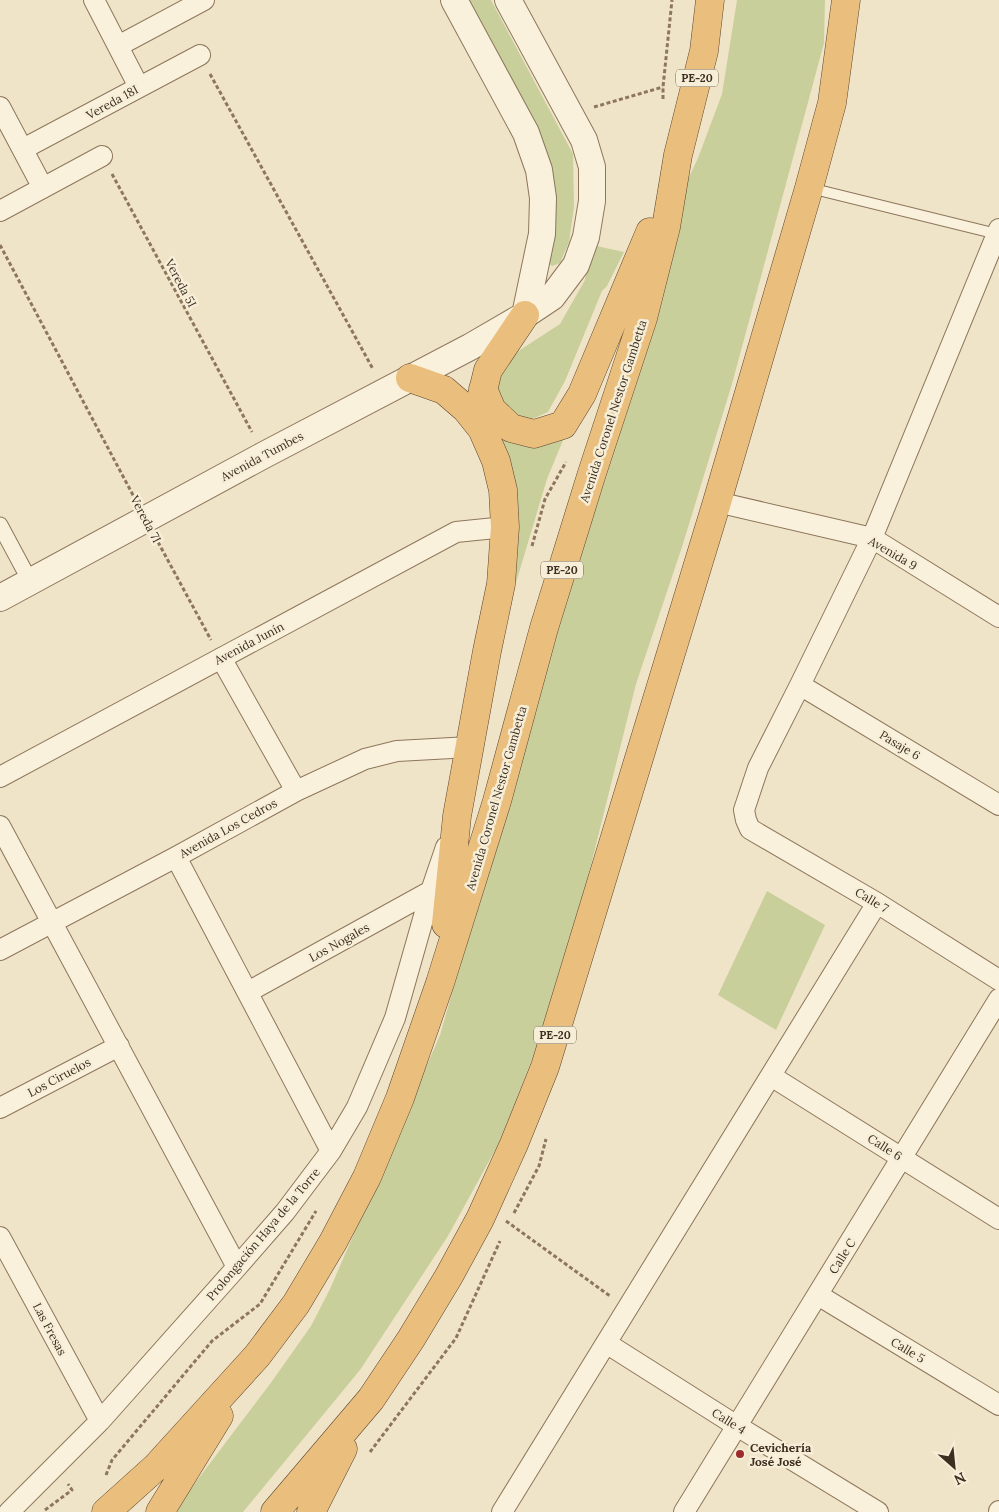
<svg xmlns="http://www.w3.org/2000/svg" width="999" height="1512" viewBox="0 0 999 1512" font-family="Lora,serif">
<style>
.green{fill:#c9cf9b}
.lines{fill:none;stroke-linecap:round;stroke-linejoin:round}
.service-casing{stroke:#8d765c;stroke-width:12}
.pedestrian-casing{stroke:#8d765c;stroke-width:17}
.minor-casing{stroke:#8d765c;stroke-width:22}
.tertiary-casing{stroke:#8d765c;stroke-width:28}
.trunk-casing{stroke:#5b4430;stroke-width:29}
.path{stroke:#8d765c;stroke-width:3;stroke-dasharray:4 2.5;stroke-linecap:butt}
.service{stroke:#faf1dc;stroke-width:10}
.pedestrian{stroke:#faf1dc;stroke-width:15}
.minor{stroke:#faf1dc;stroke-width:20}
.tertiary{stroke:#faf1dc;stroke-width:26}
.trunk{stroke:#eabe7c;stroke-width:28}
.poi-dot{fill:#9e2a2b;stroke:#f7eed8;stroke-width:2}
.labels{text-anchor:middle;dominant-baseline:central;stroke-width:5;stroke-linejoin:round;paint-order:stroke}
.shield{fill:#f7eed8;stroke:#756857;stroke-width:1}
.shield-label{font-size:11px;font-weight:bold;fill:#3d2e20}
.street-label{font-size:12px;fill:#3d2e20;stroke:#f7eed8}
.poi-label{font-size:12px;font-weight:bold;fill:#3d2e20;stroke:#f7eed8;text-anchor:start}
</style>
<rect width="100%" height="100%" fill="#f0e4c8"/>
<path class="green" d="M465,0H491L573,154L574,207L569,242L560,263L552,266L546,262L552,224Z
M737,0H825L824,43L732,384L682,547L636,684L569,953L533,1057L499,1143L448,1236L360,1370L243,1512H173L270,1384L311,1326L330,1289L440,1035L682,192L698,158L722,94Z
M592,245L624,252L607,286L602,291L565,381L548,412L530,420L511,415L499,403L495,381L501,367L520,350L560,324L585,280Z
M494,431C520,453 537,442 566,433L547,479L504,623Z
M767,891L825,925L776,1030L718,995Z"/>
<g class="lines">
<g class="service-casing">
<path id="service" d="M810,188L997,234"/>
</g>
<g class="pedestrian-casing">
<path id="pedestrian" d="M0,525L30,581"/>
</g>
<g class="minor-casing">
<path id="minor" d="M94,0L139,87
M118,46L204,0
M0,107L43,188
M23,149L200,55
M0,211L102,156
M999,229L872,538L800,685L758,768L744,810L746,820L750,829L877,903L999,980
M717,502L872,538L999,617
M221,658L296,791
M800,685L999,805
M0,777L456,532L505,527
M0,826L237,1267
M176,857L331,1151
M0,950L176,857L296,791L365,759L397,751L470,747
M248,992L431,891
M771,1076L999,1219
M0,1108L119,1046
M0,1237L100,1421
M818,1295L999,1405
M606,1343L737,1426L878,1512
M9,1512L100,1421L237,1267L285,1212L331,1151L357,1107L395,1018L431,891L446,847
M502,1512L877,903
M684,1512L999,999
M999,1512V1511"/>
</g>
<g class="tertiary-casing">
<path id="tertiary" d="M454,0L526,133L539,170L543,198L542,234L525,315
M0,598L264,455L470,347L525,315L552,297L576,265L586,237L592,201V167L584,140L508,0"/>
</g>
<g class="trunk-casing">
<path id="trunk" d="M410,378L444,390L466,409L482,429L496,461L503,490L505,527L501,584L487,651L457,816L446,924
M483,389L492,410L511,428L534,434L563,425L582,394L650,232
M479,407L488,370L525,315
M106,1512L156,1467L257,1356L296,1304L333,1242L367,1177L400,1098L440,983L497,801L544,628L592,473L643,318L666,227L678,155L704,51L710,0
M160,1512L219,1416
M275,1512L371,1399L411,1339L449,1276L480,1219L514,1144L545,1067L717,502L809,188L832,103L846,0
M311,1512L343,1449"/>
</g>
<path class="path" d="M210,74L373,369
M663,99V87L672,0
M594,107L663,87
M112,174L252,432
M0,245L134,497
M158,542L211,640
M532,546L545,499L566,462
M514,1213L539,1166L546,1139
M506,1221L610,1296
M370,1452L456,1338L500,1241
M106,1475L112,1460L212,1341L260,1304L316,1211
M45,1510L72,1490L68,1484"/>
<use href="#service" class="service"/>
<use href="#pedestrian" class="pedestrian"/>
<use href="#minor" class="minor"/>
<use href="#tertiary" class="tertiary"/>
<use href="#trunk" class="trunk"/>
</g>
<circle class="poi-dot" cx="740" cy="1454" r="5"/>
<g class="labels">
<g class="shield">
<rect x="676" y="69.5" width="42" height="17" rx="4"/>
<rect x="541" y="561.5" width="42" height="17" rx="4"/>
<rect x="534" y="1026.5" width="42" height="17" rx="4"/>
</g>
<g class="shield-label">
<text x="697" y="78">PE-20</text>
<text x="562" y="570">PE-20</text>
<text x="555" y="1035">PE-20</text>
</g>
<g class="street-label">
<text transform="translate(112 102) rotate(-29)">Vereda 18I</text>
<text transform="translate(181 283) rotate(62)">Vereda 5I</text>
<text transform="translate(613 411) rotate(-72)">Avenida Coronel Nestor Gambetta</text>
<text transform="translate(262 456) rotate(-28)">Avenida Tumbes</text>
<text transform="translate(146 519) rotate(62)">Vereda 7I</text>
<text transform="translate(893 553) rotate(30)">Avenida 9</text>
<text transform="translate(249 643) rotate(-28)">Avenida Junín</text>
<text transform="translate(900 745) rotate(31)">Pasaje 6</text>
<text transform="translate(496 798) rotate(-74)">Avenida Coronel Nestor Gambetta</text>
<text transform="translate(228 828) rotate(-29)">Avenida Los Cedros</text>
<text transform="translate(872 900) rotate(31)">Calle 7</text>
<text transform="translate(339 942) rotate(-29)">Los Nogales</text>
<text transform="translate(59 1077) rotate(-28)">Los Ciruelos</text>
<text transform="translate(885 1147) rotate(32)">Calle 6</text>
<text transform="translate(263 1234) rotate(-50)">Prolongación Haya de la Torre</text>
<text transform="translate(842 1256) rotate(-58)">Calle C</text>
<text transform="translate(50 1329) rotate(62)">Las Fresas</text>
<text transform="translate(908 1350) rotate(31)">Calle 5</text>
<text transform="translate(729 1421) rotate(32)">Calle 4</text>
</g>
<g class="poi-label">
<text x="750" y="1447">Cevichería<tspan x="750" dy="14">José José</tspan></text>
</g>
</g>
<g transform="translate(954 1467) rotate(153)" stroke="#f7eed8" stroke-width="4" paint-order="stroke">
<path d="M0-4L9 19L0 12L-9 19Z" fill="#3d2e20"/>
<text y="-8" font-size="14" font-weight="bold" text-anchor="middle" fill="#3d2e20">N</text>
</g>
</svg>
